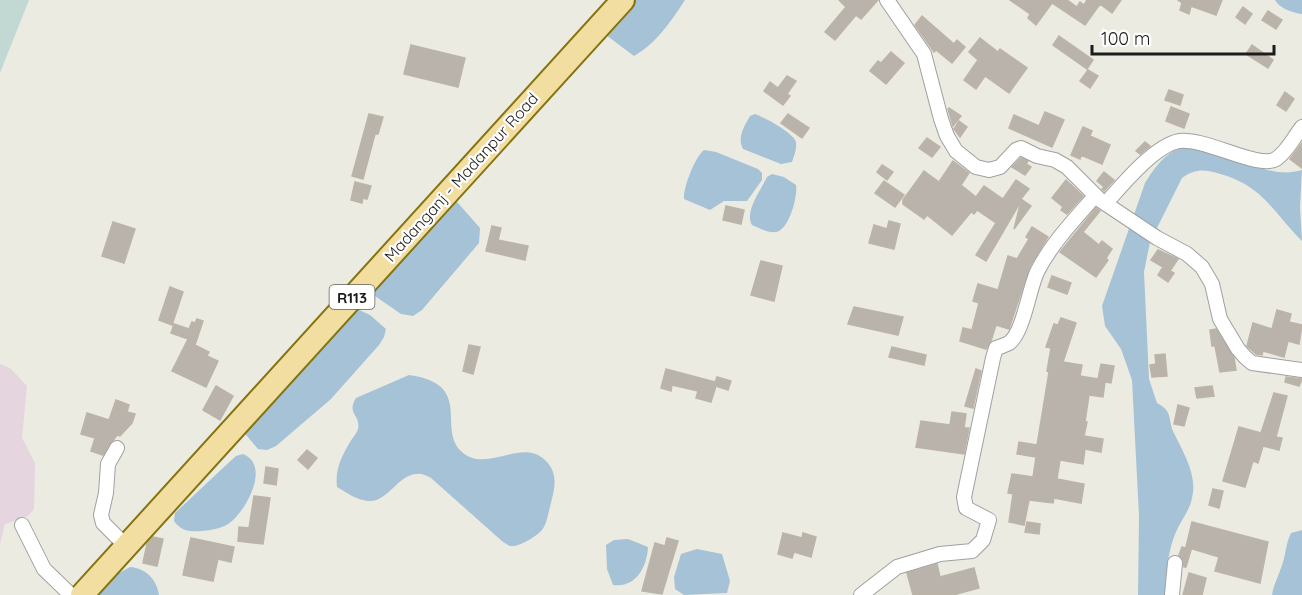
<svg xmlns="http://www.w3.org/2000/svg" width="1302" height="595" viewBox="0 0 1302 595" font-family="Quicksand,sans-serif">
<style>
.industrial{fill:#e5d5df}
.wetland{fill:#c1d9d2}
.water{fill:#a6c2d6}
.building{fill:#b9b3ac;stroke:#bcb4a6;stroke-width:1.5}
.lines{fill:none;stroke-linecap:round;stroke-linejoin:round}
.street-casing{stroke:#a0a0a0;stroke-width:16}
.primary-casing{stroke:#85740e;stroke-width:26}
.street{stroke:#fff;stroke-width:14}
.primary{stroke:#f2dea1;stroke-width:22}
.labels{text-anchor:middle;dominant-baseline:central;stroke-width:4.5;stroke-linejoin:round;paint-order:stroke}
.shield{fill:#fff;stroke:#606060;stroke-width:1.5}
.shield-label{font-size:15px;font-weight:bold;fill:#1c1c1c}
.street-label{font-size:16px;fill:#1c1c1c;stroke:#fff}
</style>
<rect width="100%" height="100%" fill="#ecebe2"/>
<path class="industrial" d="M0,364L10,368L27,386L22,438L35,463L34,509L28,516L5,524L0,544Z"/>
<path class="wetland" d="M0,0H29L0,73Z"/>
<path class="water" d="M624,0H685C672,20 656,44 634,56L602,32Z
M1275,0H1302V14C1293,13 1279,8 1275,0Z
M755,114C764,117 794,133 796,142C797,149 794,156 792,162L781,164L743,149C737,137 744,127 750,116Z
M1185,147C1200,151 1214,153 1228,157C1253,164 1276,178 1302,170L1300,207L1302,241C1270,209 1264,186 1217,173C1204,169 1194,169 1182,178L1150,242L1144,272L1149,379L1157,403C1174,412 1167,419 1174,433C1183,452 1198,476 1192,498C1190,510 1181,520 1176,532C1169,547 1164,578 1166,595H1138L1139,516L1132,380L1121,349L1105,326L1102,306L1145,183C1155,167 1166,151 1185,147Z
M704,150L716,152L758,169L762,173V180L747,201H724L710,210L684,199C683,188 695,157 704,150Z
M772,174L784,177L796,185C798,196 789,230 776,232C768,233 759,228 752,225C744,212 761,190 767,177Z
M450,197L458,203L480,228L479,243L422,310L413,316L401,314L372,294L370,285Z
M355,308L370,315L386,329L384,337L379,345L331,399L276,446L267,450L258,449L242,430Z
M409,375C475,384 436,429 462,452C487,474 522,437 545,460C561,475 553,493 549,511C547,518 546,527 540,532C535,537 519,547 511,546C508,546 506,543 503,542L431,478C427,476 422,473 417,474C398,474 388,503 368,501C357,500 347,493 337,487C335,469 341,458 350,442C352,439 357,433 358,429C361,415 346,414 356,398Z
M243,454C270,465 248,507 232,521C224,528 213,530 202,531C189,532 181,531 174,521L175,513L225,466L236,456Z
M1302,530V595H1272C1274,583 1280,573 1283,562C1286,552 1286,543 1291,533Z
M628,539L648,547C647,567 636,588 613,585L607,569L606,545L614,540Z
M697,549L722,554L730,581L727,593L684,595L675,589L674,577L681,554Z
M130,567C146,568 157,580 159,595H93L110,578Z"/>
<path class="building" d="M839,0H878L861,19L856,15L835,40L825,32L846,7Z
M1010,0H1067L1077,7L1080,2L1084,5L1087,0H1121L1112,13L1100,4L1085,25L1052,3L1036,25L1028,18L1030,14Z
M1178,0H1222L1216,15L1191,6L1189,14L1180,10L1182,3Z
M1243,7L1252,14L1245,24L1236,17Z
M1268,11L1282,20L1276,29L1262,20Z
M922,16L954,44L957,40L965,47L952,63L936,50L934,52L932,49L915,25Z
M1059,36L1093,60L1087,69L1053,45Z
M980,38L998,52L1000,49L1027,68L1009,93L985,76L976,89L964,80L978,60L969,52Z
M411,45L465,58L458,87L404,74Z
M1252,45L1273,60L1268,68L1246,54Z
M891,52L904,63L886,84L870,71L878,61L881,63Z
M1088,70L1098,76L1090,88L1080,81Z
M787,76L796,81L787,94L790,96L783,105L764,91L770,82L778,88Z
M1169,90L1183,95L1180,105L1165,100Z
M1285,92L1294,99L1286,111L1277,105Z
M1171,107L1189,114L1184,128L1166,121Z
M949,108L961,116L953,126L948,109Z
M1045,112L1064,120L1052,147L1009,128L1014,115L1039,126Z
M369,114L383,117L378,134H375L363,179L352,176Z
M788,114L809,128L802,138L781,123Z
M959,121L967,127L960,137L954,129Z
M1083,127L1092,131L1090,136L1110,145L1102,164L1081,155L1080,159L1071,155Z
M927,138L940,147L932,157L919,148Z
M1145,142L1150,146L1140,154L1136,151Z
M1302,143V168L1290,159Z
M1021,158L1028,161L1026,164L1031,167L1025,175L1012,167Z
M953,161L969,173L961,185L976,197L984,186L1003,199L1016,180L1029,189L1021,199L1031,206L1014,229L1021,201L986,261L976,255L996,223L977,210L974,214L971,212L952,235L927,215L924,219L903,204V200L924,171L939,182Z
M882,165L893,172L887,180L877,172Z
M1104,172L1114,180L1104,191L1102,189L1104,187L1097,181Z
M1066,180L1083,196L1067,214L1061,210L1063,207L1052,198Z
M884,181L904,195L895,207L875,193Z
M355,182L371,186L367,199L363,198L362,203L351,200Z
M726,206L744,210L741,224L723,220Z
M1096,208L1100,211L1083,232L1099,245L1102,241L1112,249L1106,258L1108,260L1096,277L1060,252Z
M889,221L900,224L894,249L869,243L874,225L887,229Z
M113,222L135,229L124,263L102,256Z
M492,226L501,228L498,240L528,246L525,260L486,251Z
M1032,227L1048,237L1030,266L1009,329L996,325L991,341L986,349L960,341L963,328L972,330L979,303L973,301L978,284L998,290L1008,256L1017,259L1029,239L1026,237Z
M1158,250L1178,259L1170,271L1174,273L1168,282L1158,275L1163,267L1151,260Z
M761,261L782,266L774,301L751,295Z
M1052,276L1071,283L1067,294L1048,287Z
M170,287L183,292L172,325L159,320Z
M854,307L903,317L898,335L848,324Z
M1277,310L1291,314L1289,322L1302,325L1299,344L1288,341L1284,357L1263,351L1262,355L1256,354L1247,346L1253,323L1272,329Z
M1061,318L1076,323L1063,362L1082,365L1080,376L1098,379L1101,364L1114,366L1111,383L1105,382L1103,397L1089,395L1085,422H1087L1084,436L1103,439L1101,452L1085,449L1083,464L1060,460L1057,479L1084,484L1081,503L1054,498L1053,503L1029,500L1024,525L1009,522L1013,494L1008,493L1012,474L1033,477L1036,457L1017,454L1019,442L1037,445L1049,372L1047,371L1051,348L1046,347L1054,324L1058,325Z
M197,319L203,321L195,345L209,352L207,356L218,361L206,387L172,371L188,339L171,333L174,324L189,329L192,322L195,323Z
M1216,329L1234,358L1236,370L1220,372L1215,346H1212L1210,330Z
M469,345L480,347L473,374L463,371Z
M892,347L926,355L924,365L889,357Z
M1165,354L1167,376L1152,377L1150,365L1156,364L1155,355Z
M666,369L715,382L717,377L731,381L728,390L716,386L711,402L696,398L698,391L672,385L671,391L661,388Z
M976,369L981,371L973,408L965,406Z
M1286,377L1302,379L1299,386L1285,382Z
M216,386L233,396L220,420L203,410Z
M1212,386L1214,396L1197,398L1195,388Z
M1274,393L1287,396L1276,437L1282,438L1279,450L1263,446L1258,463L1253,461L1245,487L1223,481L1239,427L1261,433Z
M116,400L129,405L127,412L135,414L132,423L120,436L117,435L103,455L91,451L95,438L81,434L87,413L109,420Z
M1178,405L1189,408L1184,426L1174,424Z
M952,412L966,414L964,428H969L964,454L916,447L921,421L950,425Z
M307,450L317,458L308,469L298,460Z
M266,467L278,469L276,485L264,483Z
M1213,489L1223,491L1219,508L1209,505Z
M254,496L270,498L263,544L238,541L239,527L249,528Z
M1027,522L1040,524L1039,534L1025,532Z
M1192,522L1268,542L1260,583L1215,571L1219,557L1186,547Z
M783,533L802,538L803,533L816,537L811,557L794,552L792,558L778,554Z
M153,537L163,539L157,566L143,563L147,544Z
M191,538L234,547L231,562L218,559L213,581L183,575Z
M667,538L678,541L662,594L642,591L655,543L665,546Z
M1182,547L1191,550L1186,567H1184L1183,560L1179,555Z
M937,564L940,577L974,568L979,588L953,595H913L907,573Z
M1189,573L1206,578L1202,595H1183Z"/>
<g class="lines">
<g class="street-casing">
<path id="street" d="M887,0L924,54L941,119L947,136L956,151L976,167L989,170L1000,167L1016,150L1021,148L1037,156L1055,160L1067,167L1100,200L1157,238L1187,254L1202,267L1212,284L1220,319L1238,349L1245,357L1252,363L1302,370
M1106,203C1122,185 1154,146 1179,141C1204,137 1259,170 1276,159C1287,152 1294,137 1302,127
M117,448L108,464L106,493L101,515L103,523L126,546
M22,525L44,569L71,595
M861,595L897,567L940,554L972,551L983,540L989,520L966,508L964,497L993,358L996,348C1000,347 1005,345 1009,343C1024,332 1029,287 1038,270C1052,243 1075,219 1095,196
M1172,595L1175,563"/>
</g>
<g class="primary-casing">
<path id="primary" d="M82,595L623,0"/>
</g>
<use href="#street" class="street"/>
<use href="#primary" class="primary"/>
</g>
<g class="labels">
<rect class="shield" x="329.5" y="285" width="45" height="24" rx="4.5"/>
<g class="shield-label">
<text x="352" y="297">R113</text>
</g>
<g class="street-label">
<text transform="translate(461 177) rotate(-48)">Madanganj - Madanpur Road</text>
</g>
</g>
<path d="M1092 45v9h182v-9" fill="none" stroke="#1c1c1c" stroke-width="3"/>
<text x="1101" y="45" font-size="18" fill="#1c1c1c" stroke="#ffffff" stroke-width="4.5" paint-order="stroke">100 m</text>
</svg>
